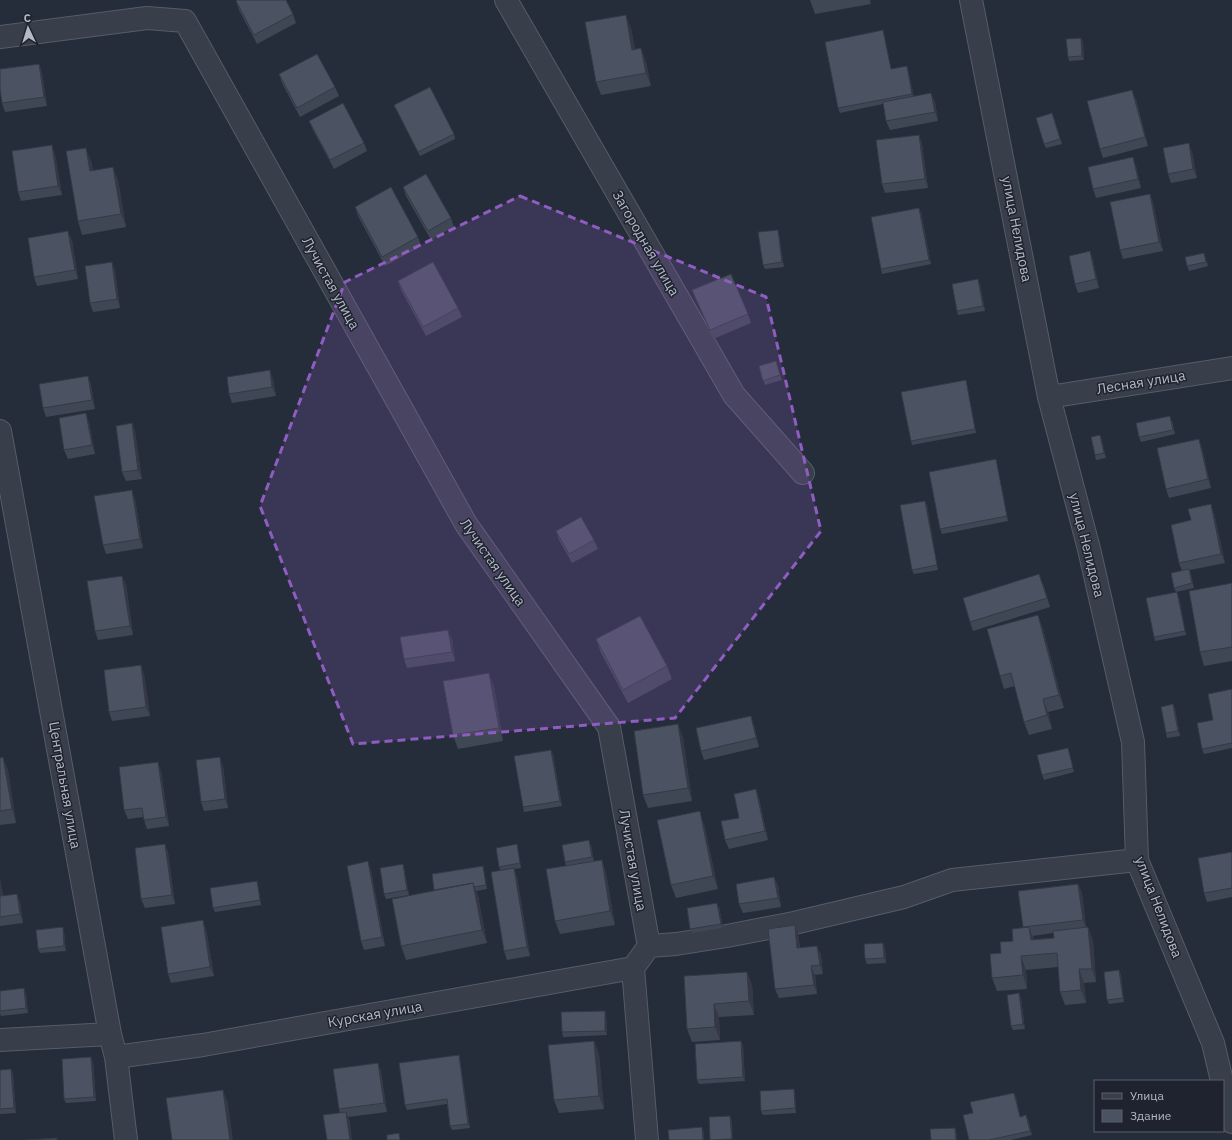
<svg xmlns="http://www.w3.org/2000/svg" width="1232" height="1140" viewBox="0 0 1232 1140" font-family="'IBM Plex Sans',sans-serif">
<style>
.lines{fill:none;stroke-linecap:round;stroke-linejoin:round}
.minor-casing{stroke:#575c68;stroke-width:24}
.minor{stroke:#383e4a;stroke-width:22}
.wall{fill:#404754;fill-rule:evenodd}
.shaded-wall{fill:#343945}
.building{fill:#4b5262;stroke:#343945}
.marked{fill:#8f5dc1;fill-opacity:0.2;stroke:#8f5dc1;stroke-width:3;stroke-dasharray:8 5;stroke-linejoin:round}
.labels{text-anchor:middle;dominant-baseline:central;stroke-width:3;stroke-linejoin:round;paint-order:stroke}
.street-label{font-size:14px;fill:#b4b9c6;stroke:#1e232f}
</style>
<rect width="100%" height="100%" fill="#252c3a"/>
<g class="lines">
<g class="minor-casing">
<path id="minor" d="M506,0L734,395L803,473
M971,0L1049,397L1089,549L1133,742L1137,860L1213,1043L1222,1081
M0,37L147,18L185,21L466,524L609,727L649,946L633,968L647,1140
M1049,397L1232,368
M0,431L110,1034L116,1057L126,1140
M649,946L676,944L727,936L794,923L904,897L952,880L1137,860
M0,1040L110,1034
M116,1057L203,1045L633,968
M1223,1084L1232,1122"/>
</g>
<use href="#minor" class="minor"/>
</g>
<path class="wall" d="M810,0H870L871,4L815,14Z
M236,1L293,14L296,23L257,44L239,10Z
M631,28L635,49L641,48L646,62L651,86L601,95L596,82Z
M884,34L891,68L908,70L914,97L931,93L935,102L938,121L890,130L886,121L883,104L840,113L838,108Z
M1083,42L1084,60L1069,61L1068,57Z
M39,64L42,73L47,106L5,112L2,103Z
M279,74L335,87L339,96L300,117L282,83Z
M1136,99L1148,146L1103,158L1100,149Z
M394,105L454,134L455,139L420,156L396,109Z
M1054,118L1062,144L1046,148L1044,144Z
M309,121L364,143L367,151L334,169L313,130Z
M919,135L922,144L928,188L885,193L882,184Z
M1192,152L1197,178L1171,183L1168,174Z
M55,154L62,195L21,201L18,192Z
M91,161L93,171L118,180L126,227L82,235L78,221Z
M1136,166L1141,188L1096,198L1093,189Z
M403,187L451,218L454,227L431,240L406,196Z
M1150,194L1153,203L1163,251L1123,259L1120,250Z
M355,207L418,237L421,246L385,266L358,216Z
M921,212L931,264L882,274L881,269Z
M778,230L779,234L784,267L765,269L763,265Z
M72,240L78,279L37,286L34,277Z
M1090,251L1093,260L1099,288L1078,293L1075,284Z
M1204,253L1208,266L1189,271L1187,266Z
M112,262L115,271L120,308L93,312L90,303Z
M398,281L458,308L462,317L426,336L401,290Z
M980,284L985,311L958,315L957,311Z
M692,290L748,314L751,323L713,339Z
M776,361L782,380L765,385L759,366Z
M88,376L91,385L95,409L46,417L43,408Z
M273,379L276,396L232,403L229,394Z
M966,380L967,385L976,433L912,445L911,441Z
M1172,421L1175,434L1141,442L1139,437Z
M89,422L95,454L68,459L64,450Z
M132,423L135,432L142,479L126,481L122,472Z
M1100,435L1106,458L1096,460L1095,455Z
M1202,448L1211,488L1169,498L1166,489Z
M997,464L1008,521L942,534L940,529Z
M135,499L143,548L106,554L103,545Z
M925,501L927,505L938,570L914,574L912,570Z
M1214,513L1225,563L1190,570L1194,588L1176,592L1174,588L1182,571L1179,563L1191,520Z
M556,531L594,540L598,549L572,563L559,540Z
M1043,583L1050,607L973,631L970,622Z
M1232,583V661L1204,666L1200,652Z
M126,584L133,635L98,640L95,631Z
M1179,597L1186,635L1155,641L1154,637Z
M1038,615L1043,629L1064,708L1048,712L1052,729L1029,735L1024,722L1015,686L1004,689L1000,676Z
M452,639L455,661L407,668L404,659Z
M596,639L667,666L672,679L628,703L601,653Z
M144,674L150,716L112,721L109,712Z
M494,686L503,741L458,749L453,735Z
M1232,689V748L1204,754L1202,749L1213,720Z
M1173,704L1175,709L1180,736L1167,738L1166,733Z
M678,724L683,738L692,801L648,808L643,795Z
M754,725L759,747L704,760L701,751Z
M1068,748L1074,772L1044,780L1042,775Z
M553,754L562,806L524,812L523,807Z
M0,758L8,770L16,823L0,825Z
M223,766L228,808L204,811L201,802Z
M161,771L169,826L147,829L143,817L128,819L124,810Z
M759,798L768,840L729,849L725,840Z
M704,824L718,889L676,898L671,885Z
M165,844L168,853L175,904L145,908L141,899Z
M591,845L594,861L602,860L606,873L615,925L560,934L555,921L566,866L565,862Z
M518,849L521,868L514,869L517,877L530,956L507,960L504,951L501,871L499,867Z
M1232,852V897L1207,902L1204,893Z
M403,864L404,868L409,895L386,899L384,894Z
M483,866L484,871L487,889L476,891L478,896L487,943L406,960L401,946L434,890Z
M371,870L385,946L364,950L361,941Z
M774,877L778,886L781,907L743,913L739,904Z
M0,879L3,896L17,894L20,903L23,923L0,926Z
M1078,884L1082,893L1086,928L1088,927L1093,941L1096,982L1084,983L1086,1003L1065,1005L1060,992L1058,967L1026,970L1027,989L997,991L992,978L1001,953L1013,941L1023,927ZM1053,933L1054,938L1034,939L1033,936Z
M258,885L261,905L215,912L213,908Z
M719,907L723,928L692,933L690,929Z
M795,925L798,934L800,948L817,946L821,955L823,974L815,975L817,994L779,998L775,989Z
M206,929L214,976L171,983L168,974Z
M64,932L66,951L40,953L38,949Z
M885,948L886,963L867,964L865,959Z
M1119,970L1121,975L1124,1002L1109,1004L1107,1000Z
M747,972L752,985L754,1015L719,1017L720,1040L692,1042L687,1029Z
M0,991L26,993L28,1013L1,1016L0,1013Z
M1019,993L1021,998L1025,1029L1013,1030L1011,1026Z
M605,1011L606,1015L607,1035L563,1037L562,1032Z
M594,1041L599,1054L604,1109L559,1113L554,1100Z
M741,1041L743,1046L745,1081L699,1084L697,1080Z
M459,1055L460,1060L470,1128L452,1130L450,1126L447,1104L407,1110L405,1105Z
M93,1062L96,1101L66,1103L64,1099Z
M378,1063L381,1072L387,1112L348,1117L350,1121L340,1113L339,1109Z
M0,1070L13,1074L16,1113L0,1114Z
M794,1089L795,1094L796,1113L763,1115L761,1111Z
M1016,1097L1020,1116L1028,1119L1032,1135L1011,1140H969L973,1113Z"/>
<path class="shaded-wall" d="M626,15L631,28L637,63L632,50Z
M1081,38L1083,42L1084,60L1082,56Z
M641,48L646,62L651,86L646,73Z
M39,64L42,73L47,106L44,97Z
M907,66L908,70L914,98L912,94Z
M1132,90L1136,99L1148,146L1145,137Z
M931,93L935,102L938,121L935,112Z
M919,135L922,144L928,188L925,179Z
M1189,143L1192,152L1197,178L1193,169Z
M52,145L55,154L62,195L58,186Z
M86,148L91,161L95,185L90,171Z
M1133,157L1136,166L1141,188L1138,179Z
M113,167L118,180L126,227L121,214Z
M1150,194L1153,203L1163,251L1159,242Z
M919,208L921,212L931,264L929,260Z
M778,230L779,234L784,267L782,262Z
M68,231L72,240L78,279L75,270Z
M1090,251L1093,260L1099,288L1096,279Z
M112,262L115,271L120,308L117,299Z
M978,279L980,284L985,311L983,306Z
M270,370L273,379L276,396L272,387Z
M88,376L91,385L95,409L92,400Z
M86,413L89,422L95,454L92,445Z
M132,423L135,432L142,479L138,470Z
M1100,435L1102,439L1106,458L1104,453Z
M1199,439L1202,448L1211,488L1208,479Z
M132,490L135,499L143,548L140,539Z
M925,501L927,505L938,570L937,565Z
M1211,504L1214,513L1225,563L1221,554Z
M1189,569L1191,574L1194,588L1192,583Z
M122,576L126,584L133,635L130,626Z
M1177,592L1179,597L1186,635L1185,631Z
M1038,615L1043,629L1064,708L1059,695Z
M448,630L452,639L455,661L452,652Z
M141,665L144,674L150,716L146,707Z
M489,673L494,686L503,741L499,728Z
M1043,699L1048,712L1052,729L1047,715Z
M1173,704L1175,709L1180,736L1178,731Z
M751,716L754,725L759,747L756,738Z
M678,724L683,738L692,801L688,788Z
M551,750L553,754L562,806L560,801Z
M3,757L8,770L16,823L12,809Z
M220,757L223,766L228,808L225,799Z
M158,762L161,771L169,826L166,817Z
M756,789L759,798L768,840L765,831Z
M700,811L704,824L718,889L713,876Z
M589,840L591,845L594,861L592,857Z
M165,844L168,853L175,904L172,895Z
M602,860L606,873L615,925L610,911Z
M368,861L371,870L385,946L382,937Z
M403,864L404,868L409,895L407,890Z
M514,868L517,877L530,956L527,947Z
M774,877L778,886L781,907L778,898Z
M0,879L4,905L1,896L0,891Z
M473,883L478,896L487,943L482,930Z
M1078,884L1082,893L1086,929L1083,920Z
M17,894L20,903L23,923L20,914Z
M717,903L719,907L723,928L721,924Z
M203,920L206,929L214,976L210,967Z
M795,925L798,934L801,957L797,948Z
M63,927L64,932L66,951L64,946Z
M1029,927L1034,940H1031Z
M1088,927L1093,941L1096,982L1092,969Z
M883,943L885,948L886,963L884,958Z
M817,946L821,955L823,974L820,965Z
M1021,956L1026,970L1027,989L1023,975Z
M811,966L815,975L817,994L814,985Z
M1079,969L1084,983L1086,1003L1081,990Z
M1119,970L1121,975L1124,1002L1123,998Z
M747,972L752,985L754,1015L749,1001Z
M24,988L26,993L28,1013L26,1008Z
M1019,993L1021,998L1025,1029L1023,1024Z
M714,1004L719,1017L720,1040L715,1027Z
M605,1011L606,1015L607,1035L605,1031Z
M594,1041L599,1054L604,1109L599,1096Z
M741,1041L743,1046L745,1081L743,1077Z
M459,1055L460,1060L470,1128L468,1124Z
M91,1057L93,1062L96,1101L94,1097Z
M378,1063L381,1072L387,1112L384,1103Z
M11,1069L13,1074L16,1113L14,1108Z
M794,1089L795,1094L796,1113L795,1108Z
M223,1090L228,1103L233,1140H230Z
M1014,1093L1016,1097L1021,1121Z
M346,1112L350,1121L352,1140H350Z
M1026,1115L1028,1119L1032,1135L1030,1131Z
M730,1116L732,1120L733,1140L732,1139Z
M702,1127L704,1132V1140H703Z
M955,1128L957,1133V1140H956Z"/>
<path class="building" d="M237,0H286L293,14L254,35L236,1Z
M626,15L632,50L641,48L646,73L596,82L585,22Z
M883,30L891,69L907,66L912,94L838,108L825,42Z
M1081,38L1082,56L1068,57L1066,39Z
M317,54L335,87L297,108L279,74Z
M39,64L44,97L2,103L0,89V69Z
M430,87L454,134L418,152L394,105Z
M1132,90L1145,137L1100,149L1087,101Z
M931,93L935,112L886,121L883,102Z
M343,103L364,143L330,160L309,121Z
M1052,113L1060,139L1044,144L1036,118Z
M919,135L925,179L882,184L876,140Z
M1189,143L1193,169L1168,174L1163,148Z
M52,145L58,186L18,192L12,151Z
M86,148L90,171L113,167L121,214L78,221L66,151Z
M1133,157L1138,179L1093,189L1088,167Z
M426,174L451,218L428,231L403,187Z
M391,187L418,237L382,257L355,207Z
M1150,194L1159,242L1120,250L1110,202Z
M919,208L929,260L881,269L871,217Z
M778,230L782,262L763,265L758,232Z
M68,231L75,270L34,277L28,238Z
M1090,251L1096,279L1075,284L1069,256Z
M1204,253L1206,262L1187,266L1185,257Z
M112,262L117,299L90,303L85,266Z
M433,262L458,308L423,327L398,281Z
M731,274L748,314L710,330L692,290Z
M978,279L983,306L957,311L952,284Z
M776,361L780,375L763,381L759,366Z
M270,370L272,387L229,394L227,377Z
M88,376L92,400L43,408L39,384Z
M966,380L975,429L911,441L901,392Z
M86,413L92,445L64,450L59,418Z
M1170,416L1173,430L1139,437L1136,423Z
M132,423L138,470L122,472L116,426Z
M1100,435L1104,453L1095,455L1091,437Z
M1199,439L1208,479L1166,489L1157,448Z
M996,459L1007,516L940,529L929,472Z
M132,490L140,539L103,545L94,496Z
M925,501L937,565L912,570L900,505Z
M1211,504L1221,554L1179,563L1171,525L1191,520L1188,509Z
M581,517L594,540L569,554L556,531Z
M1189,569L1192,583L1174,588L1171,573Z
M1039,574L1047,598L970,622L963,598Z
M122,576L130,626L95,631L87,581Z
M1232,583V647L1200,652L1189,591Z
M1177,592L1185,631L1154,637L1146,598Z
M1038,615L1059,695L1043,699L1047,715L1024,722L1011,673L1000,676L987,629Z
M640,616L667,666L623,690L596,639Z
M448,630L452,652L404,659L400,637Z
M141,665L146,707L109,712L104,670Z
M489,673L499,728L453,735L443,681Z
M1232,689V743L1202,749L1197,723L1213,720L1208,694Z
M1173,704L1178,731L1166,733L1161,707Z
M751,716L756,738L701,751L696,728Z
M678,724L688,788L643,795L634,731Z
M1068,748L1073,768L1042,775L1037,755Z
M551,750L560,801L523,807L514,756Z
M3,757L12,809L0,811V758Z
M220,757L225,799L201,802L196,760Z
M158,762L166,817L144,820L142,808L124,810L119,767Z
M756,789L765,831L725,840L721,821L739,818L734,794Z
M700,811L713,876L671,885L657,820Z
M589,840L592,857L565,862L562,845Z
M165,844L172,895L141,899L135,848Z
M517,844L520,863L499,867L496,848Z
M1232,852V888L1204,893L1198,858Z
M602,860L610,911L555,921L546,869Z
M368,861L382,937L361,941L347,866Z
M403,864L407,890L384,894L380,868Z
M483,866L486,885L474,887L473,883L434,890L432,874Z
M514,868L527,947L504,951L491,872Z
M774,877L778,898L739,904L736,884Z
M257,881L260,900L213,908L210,888Z
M473,883L482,930L401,946L392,899Z
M1078,884L1083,920L1023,927L1018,891Z
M0,891L1,896L17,894L20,914L0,917Z
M717,903L721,924L690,929L687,908Z
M203,920L210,967L168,974L161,927Z
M795,925L797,948L817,946L820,965L811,966L814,985L775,989L768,929Z
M63,927L64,946L38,949L36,930Z
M1029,927L1031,940L1054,938L1053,931L1088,927L1092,969H1079L1081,990L1060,992L1057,953L1021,956L1023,975L992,978L990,954L1001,953L1000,942L1013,941L1012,929Z
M883,943L884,958L865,959L864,944Z
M1119,970L1123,998L1107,1000L1104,972Z
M747,972L749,1001L714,1004L715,1027L687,1029L684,976Z
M24,988L26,1008L0,1011V991Z
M1019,993L1023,1024L1011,1026L1007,995Z
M605,1011V1031L562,1032L561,1012Z
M594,1041L599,1096L554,1100L548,1045Z
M741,1041L743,1077L697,1080L695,1044Z
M459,1055L468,1124L450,1126L447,1099L405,1105L399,1063Z
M91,1057L94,1097L64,1099L62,1059Z
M378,1063L384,1103L339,1109L333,1069Z
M11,1069L14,1108L0,1109V1070Z
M794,1089L795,1108L761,1111L760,1091Z
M223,1090L230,1140H172L166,1098Z
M1014,1093L1020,1117L1026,1115L1030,1131L989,1140H969L963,1115L973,1113L970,1102Z
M346,1112L350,1140H327L323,1115Z
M730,1116L732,1139L710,1140L709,1117Z
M702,1127L703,1140H669L668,1130Z
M955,1128L956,1140H931L930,1129Z
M399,1133L400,1140H387V1135Z
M57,1138V1140H26Z"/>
<path class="marked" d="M520,196L766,297L821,531L675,718L353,744L260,506L345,282Z"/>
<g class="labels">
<g class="street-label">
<text transform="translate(1017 229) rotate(79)">улица Нелидова</text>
<text transform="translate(646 243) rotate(60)">Загородная улица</text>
<text transform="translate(331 283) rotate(61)">Лучистая улица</text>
<text transform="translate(1141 382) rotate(-9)">Лесная улица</text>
<text transform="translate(1087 545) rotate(76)">улица Нелидова</text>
<text transform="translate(493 562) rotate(55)">Лучистая улица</text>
<text transform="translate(65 785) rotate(80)">Центральная улица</text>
<text transform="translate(633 860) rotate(80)">Лучистая улица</text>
<text transform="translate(1159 907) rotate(69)">улица Нелидова</text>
<text transform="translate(375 1014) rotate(-10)">Курская улица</text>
</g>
</g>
<rect x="1094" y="1080" width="130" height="52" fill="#1e232f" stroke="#5a5f6b"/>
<rect x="1102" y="1093" width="20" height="6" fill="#383e4a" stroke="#5a5f6b"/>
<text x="1130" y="1100" font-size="12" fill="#b4b9c6">Улица</text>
<rect x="1102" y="1110" width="20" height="12" fill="#4b5262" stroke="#5a5f6b"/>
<text x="1130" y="1120" font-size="12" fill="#b4b9c6">Здание</text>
<g transform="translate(28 28) rotate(356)" stroke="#1e232f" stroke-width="3" paint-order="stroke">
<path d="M0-3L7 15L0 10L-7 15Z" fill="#b4b9c6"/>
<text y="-6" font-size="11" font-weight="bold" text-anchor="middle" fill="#b4b9c6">С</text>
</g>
</svg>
